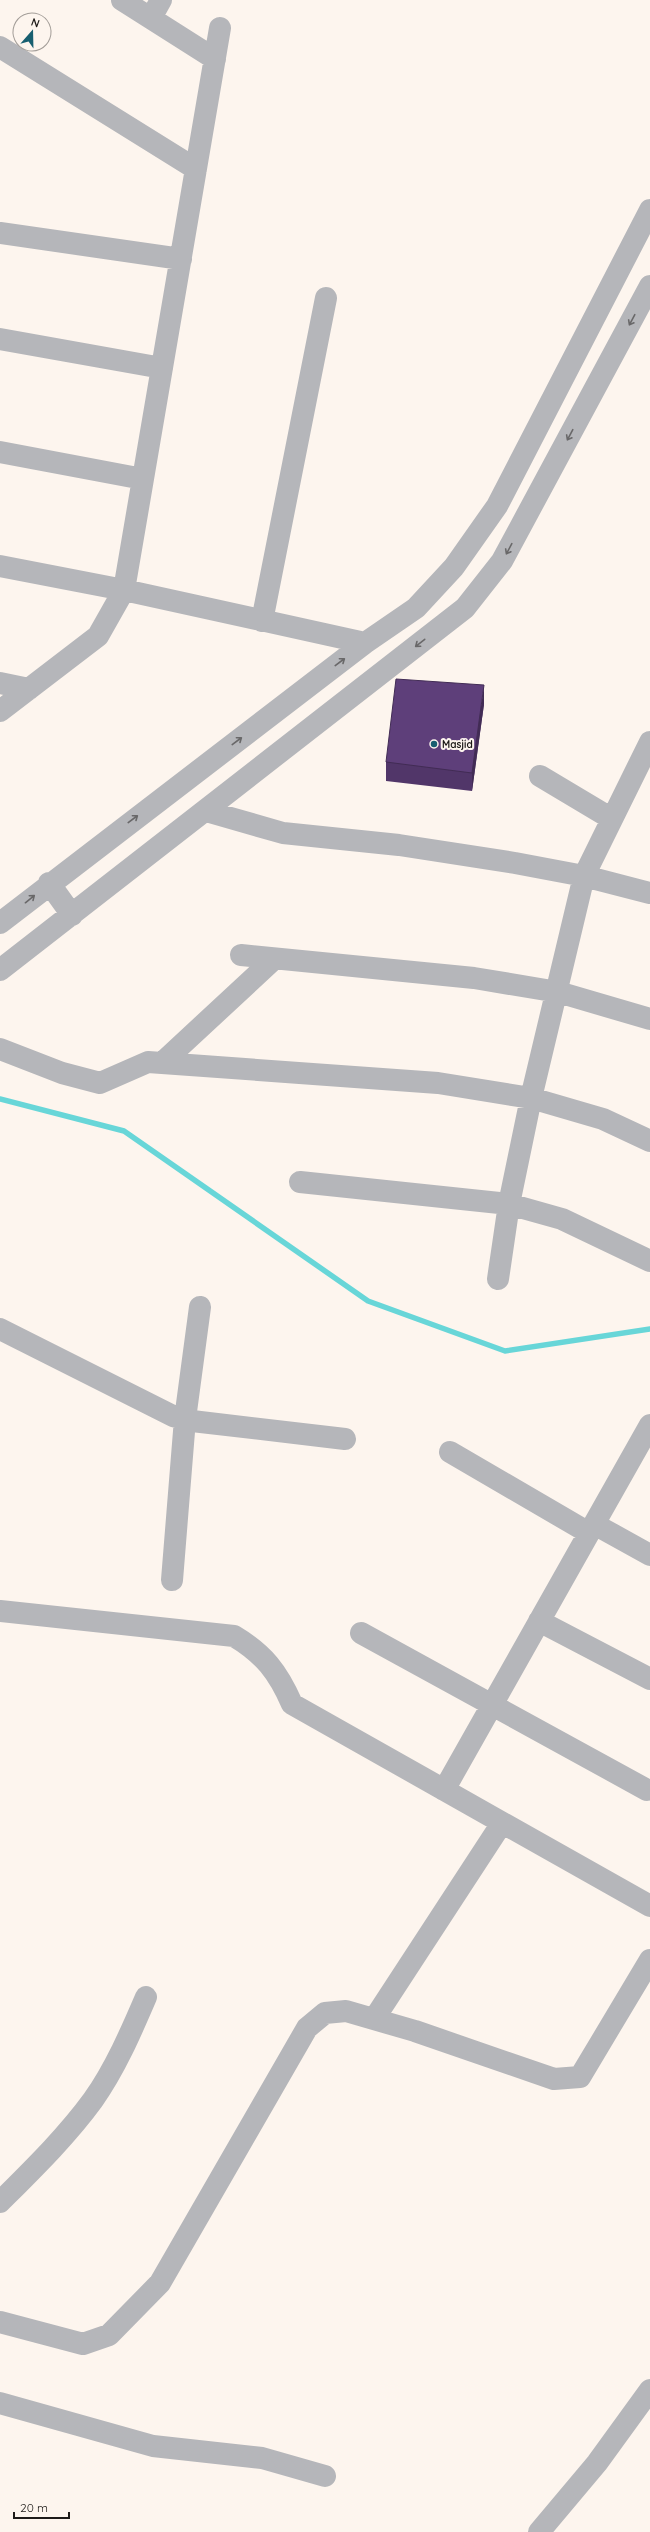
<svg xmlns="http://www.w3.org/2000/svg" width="650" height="2532" viewBox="0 0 650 2532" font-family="Quicksand,sans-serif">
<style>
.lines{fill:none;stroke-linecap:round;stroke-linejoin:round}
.stream{stroke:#68d6d8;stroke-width:5.5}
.minor{stroke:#b5b6ba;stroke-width:22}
.wall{fill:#513669}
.shaded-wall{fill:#422c55}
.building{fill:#5e3f7a;stroke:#422c55}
.oneway{stroke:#696869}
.poi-dot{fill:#185f70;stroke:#fdf5ee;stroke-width:1.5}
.labels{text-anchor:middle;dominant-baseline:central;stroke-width:4;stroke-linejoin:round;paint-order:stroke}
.poi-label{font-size:10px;font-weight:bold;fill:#1d1a18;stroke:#fdf5ee;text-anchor:start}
</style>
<rect width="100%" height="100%" fill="#fdf5ee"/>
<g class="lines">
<path class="stream" d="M0,1099L124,1131L368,1301L505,1351L650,1329"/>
<path class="minor" d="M122,0L215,59
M151,18L161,0
M220,28L124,590L365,643
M0,47L196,169
M0,233L181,259
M0,339L162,368
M0,452L143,479
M0,566L124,590L98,636L0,711
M262,621L326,298
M0,683L29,689
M540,776L612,819
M206,811L283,833L399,845L515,863L584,876L650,893
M49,883L72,915
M0,923L365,643L416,608L454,567L497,506L650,210
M241,955L474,978L558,992L650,1019
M0,970L465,608L502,561L650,286
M0,1049L62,1073L100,1083L148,1062L438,1083L531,1098L603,1119L650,1141
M163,1062L274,959
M300,1182L509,1204L562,1219L650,1261
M498,1279L509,1204L531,1098L584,876L650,742
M0,1329L173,1416L192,1421L345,1439
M450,1452L589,1533
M594,1524L650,1555
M172,1580L185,1419L200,1307
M0,1611L234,1636C264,1654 278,1672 292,1704L650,1906
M539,1621L650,1679
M361,1633L647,1790
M444,1790L650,1425
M374,2019L502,1823
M0,2202C32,2170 66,2137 93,2100C115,2069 131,2032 146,1997
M0,2322L83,2344L109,2335L160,2283L307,2028L325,2013L346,2011L415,2031L554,2079L580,2077L650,1960
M0,2403L153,2446L262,2458L325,2476
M539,2532L597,2463L650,2390"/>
</g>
<path class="wall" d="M484,704L472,791L386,781V762Z"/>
<path class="shaded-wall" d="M484,685V704L472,791V773Z"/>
<path class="building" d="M396,679L484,685L472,773L386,762Z"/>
<defs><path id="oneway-shaft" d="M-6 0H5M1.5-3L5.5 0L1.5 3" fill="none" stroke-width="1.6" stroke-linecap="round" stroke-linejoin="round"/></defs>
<g class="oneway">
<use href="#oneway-shaft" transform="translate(632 320) rotate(118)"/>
<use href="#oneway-shaft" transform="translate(570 435) rotate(118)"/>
<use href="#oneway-shaft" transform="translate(509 549) rotate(118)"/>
<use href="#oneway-shaft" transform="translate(420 643) rotate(142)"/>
<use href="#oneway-shaft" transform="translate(340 662) rotate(-37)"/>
<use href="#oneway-shaft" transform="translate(237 741) rotate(-37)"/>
<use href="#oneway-shaft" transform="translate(133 819) rotate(-37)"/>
<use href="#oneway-shaft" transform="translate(30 899) rotate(-39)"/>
</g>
<circle class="poi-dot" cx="434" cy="744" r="4"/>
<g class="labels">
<g class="poi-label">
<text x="442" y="744">Masjid</text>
</g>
</g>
<g transform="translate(32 32) rotate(20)"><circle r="19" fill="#fdf5ee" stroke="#a39d98"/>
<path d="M0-3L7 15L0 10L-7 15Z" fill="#185f70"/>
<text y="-6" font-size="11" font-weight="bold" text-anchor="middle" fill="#1d1a18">N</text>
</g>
<path d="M14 2512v6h55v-6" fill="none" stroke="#1d1a18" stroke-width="2"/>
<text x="20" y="2512" font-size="12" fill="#1d1a18" stroke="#fdf5ee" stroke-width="3" paint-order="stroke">20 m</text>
</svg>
